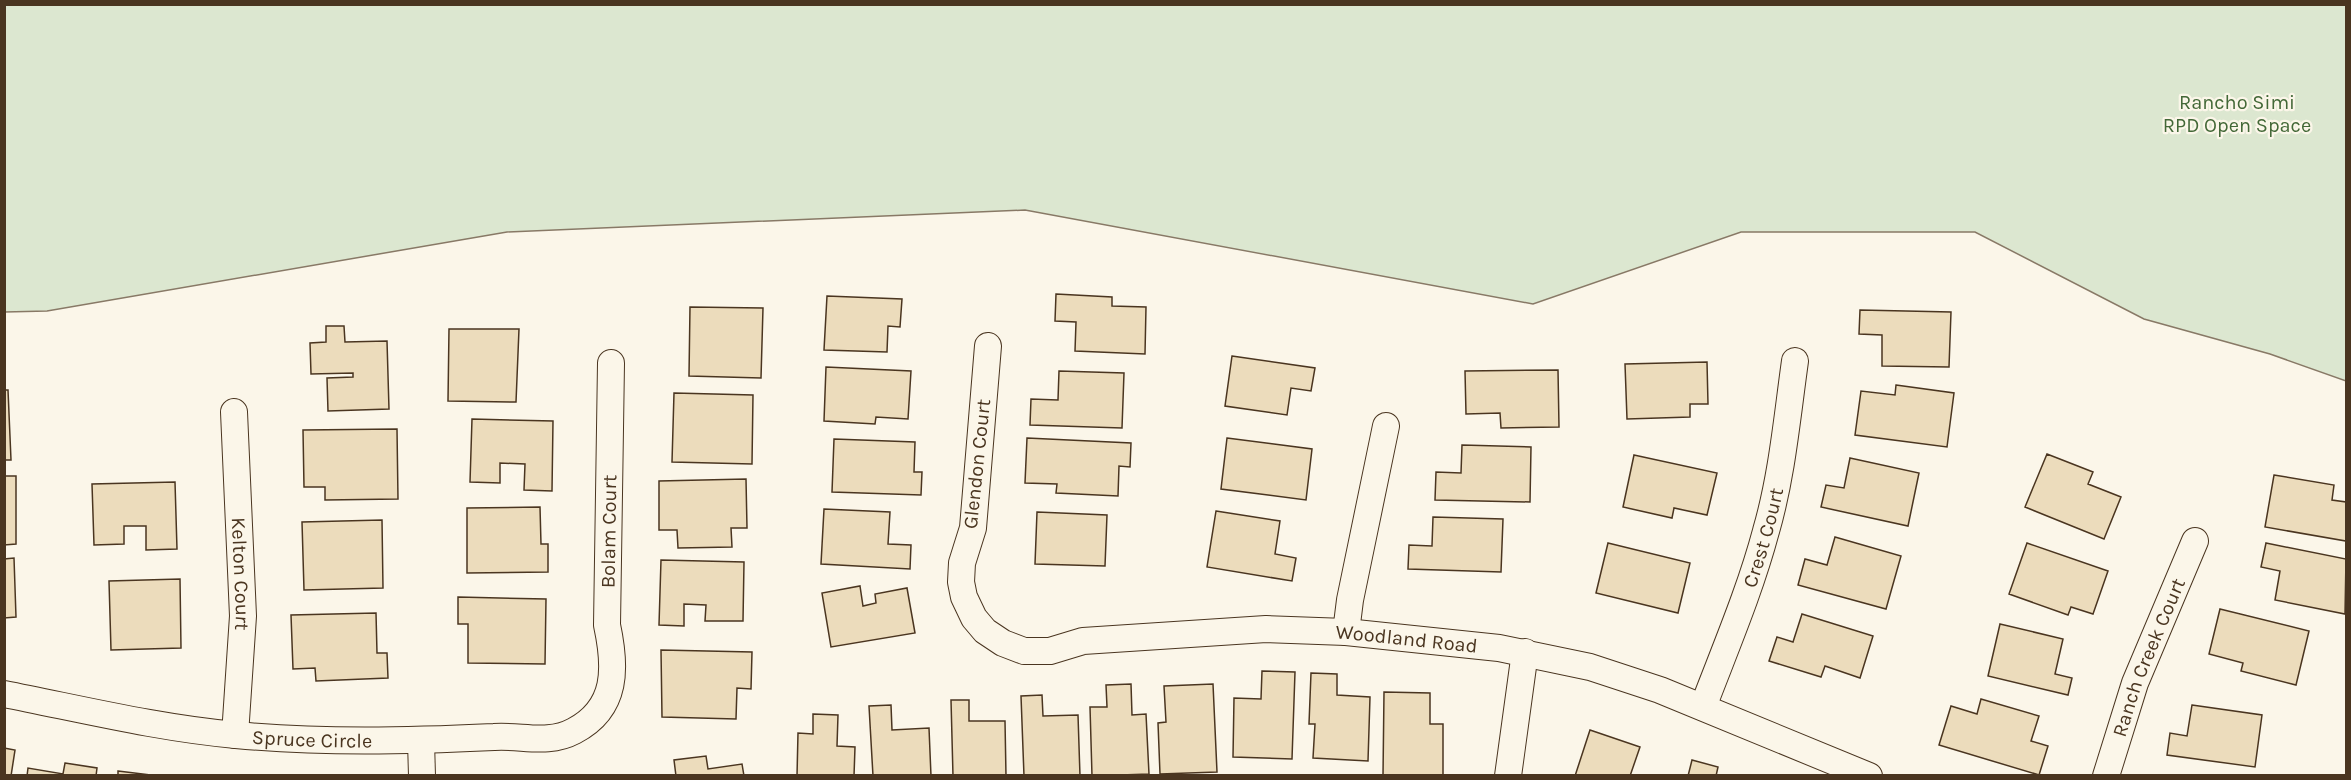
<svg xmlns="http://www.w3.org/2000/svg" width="2351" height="780" viewBox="0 0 2351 780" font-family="Karla,sans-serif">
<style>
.green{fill:#dce7d0;stroke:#887966;stroke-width:1.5}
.building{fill:#ecdcbc;stroke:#4a3520;stroke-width:1.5}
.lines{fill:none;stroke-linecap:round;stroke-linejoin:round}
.minor-casing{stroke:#4a3520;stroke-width:28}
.minor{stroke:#fbf6e9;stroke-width:26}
.labels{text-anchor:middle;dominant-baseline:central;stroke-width:4.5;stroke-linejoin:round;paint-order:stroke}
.park-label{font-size:20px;fill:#436837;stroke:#fbf6e9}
.street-label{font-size:20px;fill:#4a3520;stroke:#fbf6e9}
</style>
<rect width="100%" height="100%" fill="#fbf6e9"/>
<path class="green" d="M4,5H2346V381L2270,354L2144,319L1975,232H1741L1533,304L1025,210L507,232L47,311L5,312Z"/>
<path class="building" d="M1056,294L1112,297V306L1146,307L1145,354L1075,351L1076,322L1055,321Z
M827,296L902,299L900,327L888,326L887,352L824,350Z
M690,307L763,308L761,378L689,376Z
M1860,310L1951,312L1949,367L1882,366V335L1859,334Z
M326,326H344L345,342L387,341L389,409L328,411L327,378L353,377V373L311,374L310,343L326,342Z
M449,329H519L516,402L448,401Z
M1232,356L1315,368L1311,391L1291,388L1287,415L1225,406Z
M1707,362L1708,404H1690V417L1627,419L1625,364Z
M826,367L911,371L908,419L876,417L875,424L824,421Z
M1558,370L1559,427L1501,428L1500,413L1466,414L1465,371Z
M1059,371L1124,373L1122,428L1030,425L1031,399L1058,400Z
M1896,385L1954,393L1947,447L1855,435L1861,391L1895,395Z
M4,390H8L11,460H4Z
M674,393L753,395L752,464L672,462Z
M472,419L553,421L552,491L524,490L525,464L500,463V483L470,482Z
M397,429L398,499L325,500V487H304L303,430Z
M1027,438L1131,443L1130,467L1119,466L1118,496L1056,493L1057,484L1025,483Z
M1227,438L1312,449L1306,500L1221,489Z
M834,439L915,442L914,472H922L921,495L832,492Z
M1462,445L1531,447L1530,502L1435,500L1436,472L1461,473Z
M2047,454L2093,472L2088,484L2121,497L2104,539L2025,507Z
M1634,455L1717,473L1707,515L1674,508L1672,518L1623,507Z
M1850,458L1919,473L1908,526L1821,507L1826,485L1844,488Z
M2274,475L2334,485L2332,500L2346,502V541L2265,527Z
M4,476H16V544L4,545Z
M746,479L747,528H731L732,547L678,548L677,530H659V481Z
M175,482L177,549L146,550V526H124V544L94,545L92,484Z
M540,507L541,544H548V572L467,573V508Z
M824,509L890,512L888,544L911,545L910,569L821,564Z
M1216,511L1280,521L1275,554L1296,558L1292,581L1207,567Z
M1037,512L1107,515L1105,566L1035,564Z
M1433,517L1503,519L1501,572L1408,569L1409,545L1432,546Z
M382,520L383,588L304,590L302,522Z
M1835,537L1901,556L1886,609L1798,585L1805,559L1827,565Z
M1608,543L1690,563L1678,613L1596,593Z
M2027,543L2108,571L2093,614L2071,607L2068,615L2009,594Z
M2266,543L2346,559L2345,614L2275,600L2280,571L2261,567Z
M14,558L16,617L4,618V559Z
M661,560L744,562L743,621H705L706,605L684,604V626L659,625Z
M180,579L181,648L111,650L109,581Z
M860,586L863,606L876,603L875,594L907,588L915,633L831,647L822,593Z
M458,597L546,599L545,664L468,663V624H458Z
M2220,609L2309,631L2296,685L2241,671L2243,663L2209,654Z
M376,613L377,653H387L388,678L316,681L315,668L293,669L291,615Z
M1802,614L1873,636L1860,678L1825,666L1821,677L1769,661L1777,637L1793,642Z
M2000,624L2063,639L2055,674L2072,678L2068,695L1988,676Z
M661,650L752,652L751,689L737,688L736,719L662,717Z
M1262,671L1295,672L1292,759L1233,757L1234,698L1261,699Z
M1311,673L1337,674V695L1370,697L1368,761L1313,758L1315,724H1309Z
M1131,684L1132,715L1146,714L1149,774L1092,776L1090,707H1107L1106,685Z
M1213,684L1217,772L1160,774L1158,723L1166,722L1164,686Z
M1384,692L1430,693V724H1443V776H1383Z
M1042,695L1043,716L1078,715L1080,776H1024L1021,696Z
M1981,699L2039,716L2031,741L2048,746L2039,775L1939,745L1951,706L1977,714Z
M951,700H969V721H1005L1006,776H953Z
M891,705L892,730L929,728L931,776H873L869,706Z
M2192,705L2262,715L2255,767L2167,755L2170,733L2187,736Z
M813,714L838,715L837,746L855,747L854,776H797L798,733L813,734Z
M1590,730L1640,747L1630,776H1575Z
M4,748L15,750L11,776H4Z
M706,756L708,769L742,764L744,776H676L674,760Z
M1692,760L1718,767L1716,776H1688Z
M65,763L97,768L96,776H27L28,768L63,774Z
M118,771L159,776H118Z"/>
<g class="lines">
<g class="minor-casing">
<g id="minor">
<path id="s1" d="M988,346L973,528L962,563L961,582L964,597L974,618L985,631L1003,643L1024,651H1050L1083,641L1266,629L1346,632L1499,648L1590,667L1660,690L1869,776"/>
<path id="s2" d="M234,412L243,616L235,735"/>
<path d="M1346,632L1350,600L1386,426"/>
<path id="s3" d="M4,694C81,709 158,728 236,735C322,743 408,741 494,737C522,735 548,745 574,731C618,708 616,667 607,625L611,363"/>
<path id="s4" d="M1703,707C1725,649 1750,591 1766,531C1782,476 1787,418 1795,361"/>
<path d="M421,741L422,776"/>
<path d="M1508,776L1525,652"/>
<path id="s5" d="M2106,776L2135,683L2195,541"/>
</g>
</g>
<use href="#minor" class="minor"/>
</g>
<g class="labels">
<g class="park-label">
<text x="2237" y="102">Rancho Simi<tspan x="2237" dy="23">RPD Open Space</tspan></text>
</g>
<g class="street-label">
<text transform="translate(977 464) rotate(-84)">Glendon Court</text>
<text stroke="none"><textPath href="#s3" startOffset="790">Bolam Court</textPath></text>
<text stroke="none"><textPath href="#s4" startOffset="180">Crest Court</textPath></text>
<text stroke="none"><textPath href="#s2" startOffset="162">Kelton Court</textPath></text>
<text stroke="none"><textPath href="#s1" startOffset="723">Woodland Road</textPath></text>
<text stroke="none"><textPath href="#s5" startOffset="126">Ranch Creek Court</textPath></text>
<text stroke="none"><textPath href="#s3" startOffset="312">Spruce Circle</textPath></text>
</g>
</g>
<rect width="2351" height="780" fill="none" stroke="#4a3520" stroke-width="12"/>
</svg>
